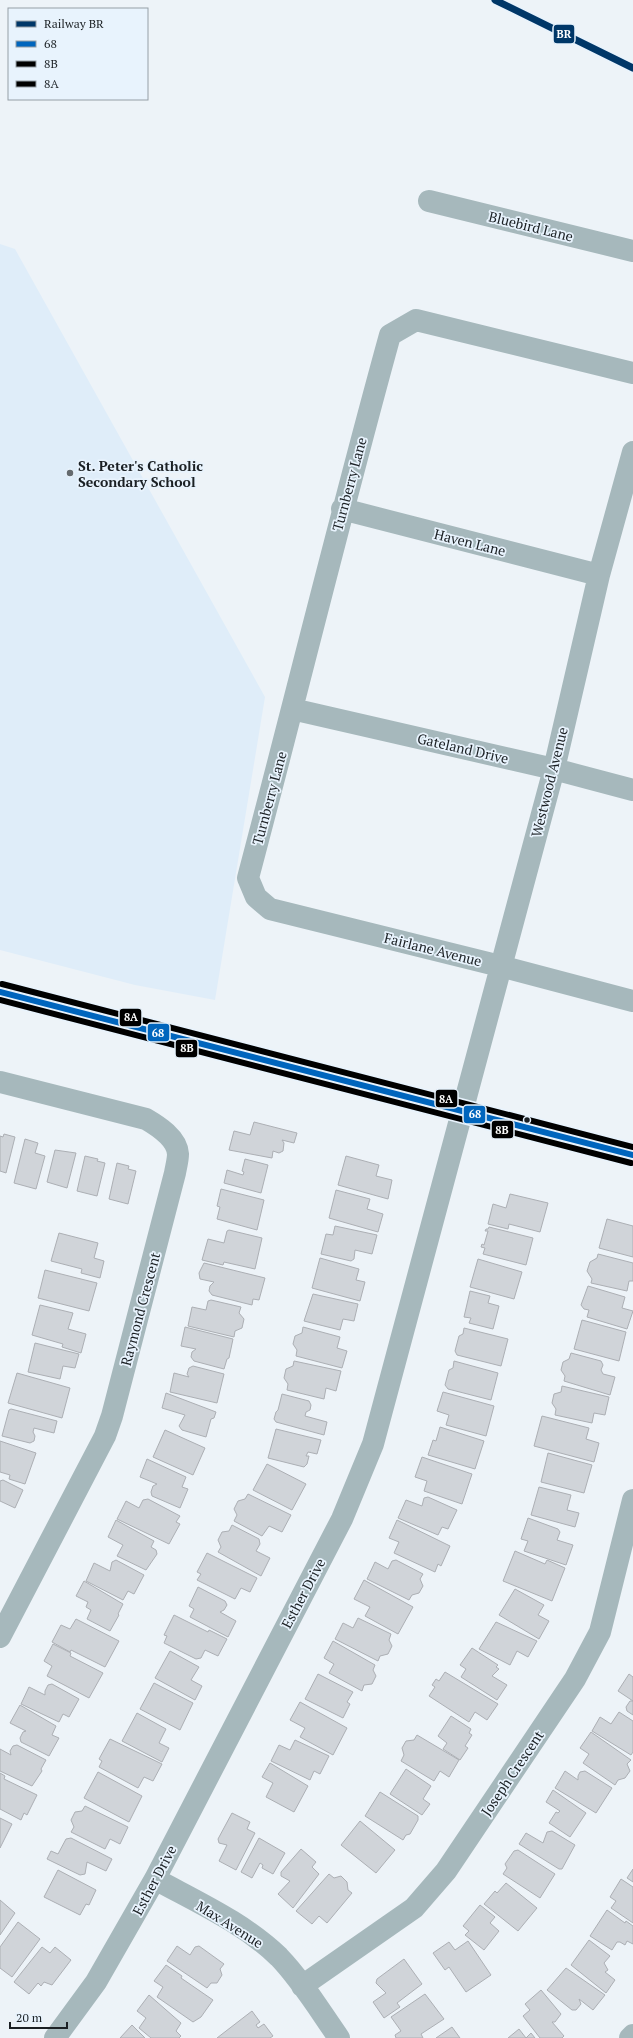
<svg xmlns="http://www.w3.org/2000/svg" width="633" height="2038" viewBox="0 0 633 2038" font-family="'PT Serif',serif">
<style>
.built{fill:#dfedf9}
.building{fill:#d0d4d9;stroke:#acafb4}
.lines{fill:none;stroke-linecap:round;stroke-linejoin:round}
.minor{stroke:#a6b8bc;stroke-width:22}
.major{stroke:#a6b9bd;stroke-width:22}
.bus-1-casing{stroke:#e8f3fd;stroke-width:9}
.bus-2-casing{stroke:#e8f3fd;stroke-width:9}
.bus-3-casing{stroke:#e8f3fd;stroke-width:9}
.bus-1{stroke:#0065bd;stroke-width:6}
.bus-2{stroke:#000;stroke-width:6}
.bus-3{stroke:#000;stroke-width:6}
.rail-1-casing{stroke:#e8f3fd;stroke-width:10}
.rail-1{stroke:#003768;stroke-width:7}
.poi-dot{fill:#646a6e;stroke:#e8f3fd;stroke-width:1.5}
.bus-dot{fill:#1b2024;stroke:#e8f3fd;stroke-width:1.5}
.labels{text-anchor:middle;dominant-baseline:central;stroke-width:3.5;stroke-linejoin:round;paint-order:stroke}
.street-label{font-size:14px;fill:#1b2024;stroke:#e8f3fd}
.poi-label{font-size:14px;font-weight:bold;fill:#1b2024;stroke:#e8f3fd;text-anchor:start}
.line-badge{stroke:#e8f3fd;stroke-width:1.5}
.badge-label{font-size:11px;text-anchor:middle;font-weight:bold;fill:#fff}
</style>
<rect width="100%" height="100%" fill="#edf3f8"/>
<path class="built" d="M0,244L15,249L265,697L215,1000L135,985L0,950Z"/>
<path class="building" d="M254,1122L297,1133L294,1143L282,1140L284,1143L283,1151L279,1153L273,1151L272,1158L229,1150L234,1131L250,1135Z
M4,1134L15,1137L6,1173L0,1171V1136L3,1137Z
M25,1139L38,1143L35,1153L45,1156L36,1189L14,1183Z
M55,1150L76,1153L67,1188L47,1182Z
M85,1156L98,1159L97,1161L105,1163L97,1196L77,1191Z
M346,1156L379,1165L376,1176L392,1180L388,1199L338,1185Z
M245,1159L268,1165L261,1193L224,1183L227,1170L243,1175L244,1172L242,1171Z
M117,1163L129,1166L128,1169L136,1171L128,1204L109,1199Z
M221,1189L264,1200L257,1230L217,1219L220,1207L217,1206Z
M336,1190L370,1199L367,1209L383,1214L378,1232L329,1218Z
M510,1194L548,1203L540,1232L509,1224L508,1229L488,1224L493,1204L506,1208Z
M607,1219L633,1226V1257L599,1248Z
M335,1226L377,1235L372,1254L355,1250L354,1259L351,1261L321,1254L326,1234L333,1235Z
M489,1227L533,1238L526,1265L483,1254L485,1248L481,1247L482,1244L484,1245L488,1231H485L486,1229H488Z
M229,1230L262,1238L255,1269L224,1262L223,1265L202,1260L208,1239L224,1243L227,1231Z
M59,1233L98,1243L94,1258L104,1261L100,1278L81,1273L82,1269L51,1261Z
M598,1254L633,1263V1281H629L627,1291L591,1283L592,1279L587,1271L590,1262L597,1258Z
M320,1258L359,1269L356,1280L365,1282L360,1301L312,1288Z
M478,1259L522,1272L514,1299L470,1287Z
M204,1263L265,1278L259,1300L253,1299L252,1305L212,1295L209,1291L210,1286L214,1282L200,1279L199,1273Z
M45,1270L97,1283L89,1311L38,1298Z
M588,1286L625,1297L622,1308L633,1311L627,1329L587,1317L589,1310L584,1309L581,1305Z
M470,1291L490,1296L488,1303L499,1306L493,1329L469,1323L471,1318L464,1317Z
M313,1294L358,1304L354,1321L343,1319L340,1330L304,1321Z
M211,1300L241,1307L239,1313L244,1319L242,1328L235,1331L234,1337L188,1326L192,1307L206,1310L208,1301Z
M40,1305L73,1313L68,1329L86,1334L81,1353L62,1347L63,1344L32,1335Z
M582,1320L626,1332L619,1361L574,1349Z
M185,1327L233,1339L229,1358L227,1359L224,1369L194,1361L191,1357L192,1352L196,1349L181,1346Z
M303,1327L340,1337L337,1348L347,1351L342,1368L296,1356L297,1350L293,1344L295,1336L302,1333Z
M464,1328L508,1339L501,1366L457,1355L455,1351L459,1336L463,1334Z
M35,1343L79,1354L75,1368L63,1366L60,1379L28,1372Z
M571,1353L601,1361L603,1365L601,1370L603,1374L615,1377L610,1395L564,1381L565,1376L561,1370L563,1362L569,1359Z
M294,1361L341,1371L336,1391L326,1388L324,1399L287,1390L288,1384L284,1378L286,1369L293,1366Z
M454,1361L498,1373L491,1400L448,1389L445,1385L449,1370L453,1368Z
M193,1366L224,1374L217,1403L170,1392L174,1373L189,1377L187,1374L189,1368Z
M17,1373L70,1388L62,1418L8,1403Z
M562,1386L609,1397L605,1415L594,1413L592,1423L555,1415L556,1409L552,1403L554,1394L561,1392Z
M443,1392L494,1406L486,1436L446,1425L449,1415L437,1411Z
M166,1393L216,1412L214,1418L211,1419L206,1437L182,1430L179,1426L185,1415L162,1408Z
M282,1394L309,1401L311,1405L310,1410L306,1412L305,1416L327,1422L324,1435L276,1422L274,1419L276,1412L278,1410Z
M11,1409L57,1421L54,1433L34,1428L33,1432L35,1436L34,1441L30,1443L2,1436L9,1410Z
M542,1416L589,1428L586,1439L599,1443L594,1462L534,1446Z
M440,1427L484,1441L475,1469L428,1455L433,1440L436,1441Z
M276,1429L321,1440L317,1454L308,1452L306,1456H309L307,1464L304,1467L268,1458Z
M165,1430L205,1448L193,1475L153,1457Z
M0,1441L36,1453L25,1484L9,1479L10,1475L0,1472Z
M548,1453L592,1465L584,1493L541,1482Z
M422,1457L472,1474L462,1504L424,1491L427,1481L415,1477Z
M147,1459L186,1477L182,1487L188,1489L180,1508L152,1496L151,1492L153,1486L157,1484L140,1477Z
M267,1464L306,1484L292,1510L253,1490Z
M3,1480L23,1490L15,1508L0,1501V1481Z
M539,1487L571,1495L567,1510L579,1513L575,1527L531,1515Z
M248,1494L291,1515L282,1532L269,1526L262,1536L234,1521L237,1515L234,1509L238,1501L245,1499Z
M428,1497L457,1510L448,1529L442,1527L438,1535L398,1518L406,1500L422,1506L424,1498Z
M148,1499L180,1516L176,1522L180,1524L169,1544L117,1519L126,1501L139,1508L143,1500Z
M528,1518L558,1529L560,1532L557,1540L573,1545L566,1565L524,1551L528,1541L521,1539Z
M116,1520L154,1541L151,1547L156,1550L157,1554L146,1570L117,1556L123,1545L108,1537Z
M397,1520L450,1546L441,1566L438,1564L435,1572L394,1553L399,1542L389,1538Z
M232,1525L259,1539L260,1544L256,1551L270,1558L261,1576L218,1552L221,1547L218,1540L222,1532L229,1531Z
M515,1551L545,1564L547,1560L565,1568L552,1601L503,1581Z
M207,1553L257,1578L250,1592L241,1588L235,1599L197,1580L201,1574L197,1572Z
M116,1560L144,1575L134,1594L128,1591L123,1600L86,1581L94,1563L110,1571L112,1562Z
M396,1560L423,1574L420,1579L423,1586L419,1593L412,1595L409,1600L367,1579L375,1562L388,1569L392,1561Z
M364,1580L413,1607L398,1634L365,1616L370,1607L354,1599Z
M84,1581L123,1604L118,1614L119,1615L110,1631L87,1619L91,1610L86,1607L88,1602L76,1596Z
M198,1587L225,1601L227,1605L224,1610L220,1612L236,1621L228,1637L190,1617L194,1609L189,1606Z
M515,1589L544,1605L538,1615L549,1621L539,1639L499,1615Z
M174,1615L208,1632L209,1630L227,1639L218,1656L205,1650L201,1658L196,1659L164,1643L167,1636L164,1635Z
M358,1618L391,1634L389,1640L392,1646L388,1654L380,1656L378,1661L335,1639L343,1623L353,1628Z
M76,1619L119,1641L105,1667L71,1650L70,1652L52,1642L61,1625L70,1629Z
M496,1622L537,1641L528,1657L517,1651L510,1665L479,1649Z
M333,1641L375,1665L373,1670L376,1676L372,1684L364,1685L362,1691L329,1673L334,1664L324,1658Z
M53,1644L71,1653L70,1656L103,1673L89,1698L47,1676L52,1666L44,1661Z
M472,1648L498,1665L496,1667L499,1669L492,1676L507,1685L497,1700L461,1677L466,1669L460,1665Z
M170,1651L199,1667L191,1680L202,1686L195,1700L155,1678Z
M445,1672L498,1704L487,1720L475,1712L469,1722L429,1696L435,1687L432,1685L436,1679L439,1681Z
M318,1674L353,1692L347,1702L350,1704L343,1718L305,1699Z
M629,1674L633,1677V1701L618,1691Z
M154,1683L193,1703L180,1730L140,1709Z
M52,1684L79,1699L69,1717L63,1714L59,1722L21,1704L29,1687L45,1695V1691L48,1685Z
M630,1701H633V1715L627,1711L626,1707Z
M300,1702L347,1728L333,1755L300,1737L305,1728L290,1720Z
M20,1705L56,1726L52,1735L59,1738L49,1756L21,1742L20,1738L23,1732L26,1731L10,1723Z
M619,1712L633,1721V1752L631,1755L592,1731L600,1717L611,1724Z
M137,1713L166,1729L159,1743L169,1748L162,1762L122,1741Z
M451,1716L471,1729L469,1733L472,1735L465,1746L468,1748L460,1760L443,1749L447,1743L438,1736Z
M591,1732L631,1760L627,1764L630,1771L625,1778L618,1780L615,1785L583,1763L589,1754L580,1748Z
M417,1735L459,1760L449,1777L440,1771L434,1781L401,1761L404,1755L402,1748L406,1741L414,1740Z
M110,1739L162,1764L153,1781L144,1777L138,1788L99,1767L102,1761L99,1759Z
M295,1740L329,1756L320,1774L314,1771L310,1780L271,1761L279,1745L290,1750Z
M17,1745L46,1760L41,1769L42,1771L32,1786L0,1771V1749L11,1755L10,1751L13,1746Z
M270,1763L308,1786L294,1812L266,1797L273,1783L262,1777Z
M406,1769L431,1786L423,1799L430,1804L422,1815L390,1794Z
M565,1771L578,1780V1776L580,1772L585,1771L612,1788L596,1813L555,1788Z
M98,1772L142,1796L129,1822L84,1798Z
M0,1773L5,1776L4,1779L37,1795L27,1815L24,1813L21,1820L0,1809Z
M553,1790L586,1813L570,1837L549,1823L556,1812L558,1813L560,1811L546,1802Z
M380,1792L418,1816V1820L410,1834L406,1835L403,1840L365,1816Z
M85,1806L128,1827L120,1844L110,1839L105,1849L71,1832L74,1827L71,1820L75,1812L82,1811Z
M232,1813L250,1822L247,1829L255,1833L236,1870L219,1861L227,1845L219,1843L218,1839Z
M0,1818L12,1824L0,1848Z
M360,1821L395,1850L376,1873L341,1845Z
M552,1831L575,1845L562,1869H559L519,1844L526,1833L543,1843L547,1832Z
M71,1838L112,1859L106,1871L87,1862L85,1874L80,1875L47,1859L51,1851L58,1854L66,1839Z
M259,1838L285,1853L273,1874L262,1868L263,1865L260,1863L252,1878L241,1872Z
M301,1849L316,1862L312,1867L319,1874L293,1908L278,1894L290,1881L281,1876V1872Z
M518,1850L555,1874L540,1898L503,1874L507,1868L505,1864L514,1851Z
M633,1869V1882L627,1878Z
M58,1870L96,1890L89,1905L86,1904L80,1915L44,1897Z
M329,1874L334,1878L341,1876L347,1882L348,1890L352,1893L327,1923L319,1916L312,1924L296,1911Z
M621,1879L633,1887V1923L611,1908L616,1901L610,1897Z
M506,1883L537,1908L518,1931L484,1904L495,1891L497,1893Z
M0,1900L15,1913L0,1935Z
M480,1905L495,1917L490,1923L499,1931L484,1950L465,1935L469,1931L463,1926Z
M607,1910L625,1923L626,1921L633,1926V1944L627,1941L625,1945L620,1942H617L612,1950L590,1936Z
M18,1922L40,1939L12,1977L0,1968V1947Z
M589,1940L610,1956L604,1963L608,1970L605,1972L615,1980L606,1993L571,1965Z
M468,1941L491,1975L466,1992L449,1967L445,1970L433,1953L449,1942L455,1950Z
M177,1946L190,1955L195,1947L199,1946L224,1964L220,1969L222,1975L217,1983H211L207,1988L167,1961Z
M42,1947L50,1953L55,1947L71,1960L52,1985L44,1982L41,1986L38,1983L29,1994L14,1982Z
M404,1959L422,1984L397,2003L400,2007L384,2018L373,2002L386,1993L376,1983L377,1979Z
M166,1965L182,1976L181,1978L213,2000L201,2017L193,2022L157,1997L163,1987L154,1981Z
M566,1968L605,1995L593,2010L579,1999L581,2004L576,2010H572L547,1990Z
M541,1990L561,2014L555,2022H552L564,2036L562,2038H540L523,2016L530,2010L525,2004Z
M425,1994L444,2019L421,2034L423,2038H396L395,2035L401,2031L391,2017Z
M149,1995L181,2023L176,2031L181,2036L179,2038H151L139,2028L146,2018L137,2011Z
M252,2011L260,2022L256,2025L258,2028L264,2024L273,2036L270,2038H217Z
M132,2025L145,2038H120Z
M452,2027L460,2038H436Z
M519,2029L526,2038L531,2033L535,2038H508Z"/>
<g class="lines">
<path class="minor" d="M429,201L633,251
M633,373L416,320L390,335C340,516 296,697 248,878L256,897L270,909L500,966L633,1001
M342,509L599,575
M292,709L554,769L633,790
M0,1082L146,1119C158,1126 177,1138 178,1154C178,1160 176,1167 175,1173L112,1416L105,1436L0,1637
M155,1879C197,1902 244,1923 279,1957C302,1981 320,2011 339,2038
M302,1986L414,1908L446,1871L575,1679L600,1632L633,1500
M55,2038L96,1982L155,1879L342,1519L373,1444L554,769L599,575L633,452
M630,2038L633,2035"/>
<path class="major" d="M0,992L633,1155"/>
<g class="bus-1-casing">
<path id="bus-1" d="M0,992L633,1155"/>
</g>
<g class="bus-2-casing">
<path id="bus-2" d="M0,1000L631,1163"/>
</g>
<g class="bus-3-casing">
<path id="bus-3" d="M2,984L633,1147"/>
</g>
<use href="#bus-1" class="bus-1"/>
<use href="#bus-2" class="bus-2"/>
<use href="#bus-3" class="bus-3"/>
<g class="rail-1-casing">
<path id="rail-1" d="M495,0L633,68"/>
</g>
<use href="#rail-1" class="rail-1"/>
</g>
<circle class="poi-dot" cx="70" cy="473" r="4"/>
<circle class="bus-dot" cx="527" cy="1120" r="3.5"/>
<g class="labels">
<g class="street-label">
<text transform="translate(531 226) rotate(14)">Bluebird Lane</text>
<text transform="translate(349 484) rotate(-75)">Turnberry Lane</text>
<text transform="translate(470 542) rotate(14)">Haven Lane</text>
<text transform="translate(463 748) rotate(13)">Gateland Drive</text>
<text transform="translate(549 782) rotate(-76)">Westwood Avenue</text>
<text transform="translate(269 798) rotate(-75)">Turnberry Lane</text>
<text transform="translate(433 949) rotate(14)">Fairlane Avenue</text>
<text transform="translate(140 1309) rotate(-75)">Raymond Crescent</text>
<text transform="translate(303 1593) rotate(-62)">Esther Drive</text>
<text transform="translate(512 1773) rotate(-56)">Joseph Crescent</text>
<text transform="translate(154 1880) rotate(-62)">Esther Drive</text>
<text transform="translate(230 1924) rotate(32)">Max Avenue</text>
</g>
<g class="poi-label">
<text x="78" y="465">St. Peter's Catholic<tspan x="78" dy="16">Secondary School</tspan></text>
</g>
</g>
<g class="line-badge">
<rect x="553" y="24" width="22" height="20" rx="4" fill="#003768"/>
<rect x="119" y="1008" width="23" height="19" rx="4" fill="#000"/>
<rect x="147" y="1023" width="23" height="19" rx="4" fill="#0065bd"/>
<rect x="175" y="1039" width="23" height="19" rx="4" fill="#000"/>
<rect x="435" y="1089" width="23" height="19" rx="4" fill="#000"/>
<rect x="463" y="1105" width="23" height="19" rx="4" fill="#0065bd"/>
<rect x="491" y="1120" width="23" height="19" rx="4" fill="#000"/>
</g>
<g class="badge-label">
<text x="564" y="38">BR</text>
<text x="131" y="1021">8A</text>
<text x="158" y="1037">68</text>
<text x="187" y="1052">8B</text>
<text x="446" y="1103">8A</text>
<text x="475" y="1118">68</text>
<text x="502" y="1134">8B</text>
</g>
<rect x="8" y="8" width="140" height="92" fill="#e8f3fd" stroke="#969fa6"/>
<rect x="16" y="21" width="20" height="6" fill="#003768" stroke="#969fa6"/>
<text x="44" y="28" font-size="12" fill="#1b2024">Railway BR</text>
<rect x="16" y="41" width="20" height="6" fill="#0065bd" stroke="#969fa6"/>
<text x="44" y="48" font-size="12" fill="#1b2024">68</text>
<rect x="16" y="61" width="20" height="6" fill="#000000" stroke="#969fa6"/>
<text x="44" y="68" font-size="12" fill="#1b2024">8B</text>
<rect x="16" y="81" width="20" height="6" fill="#000000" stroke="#969fa6"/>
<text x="44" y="88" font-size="12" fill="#1b2024">8A</text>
<path d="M10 2022v6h57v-6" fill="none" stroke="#1b2024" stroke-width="2"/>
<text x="16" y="2022" font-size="12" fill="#1b2024" stroke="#e8f3fd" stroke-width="3" paint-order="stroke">20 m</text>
</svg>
